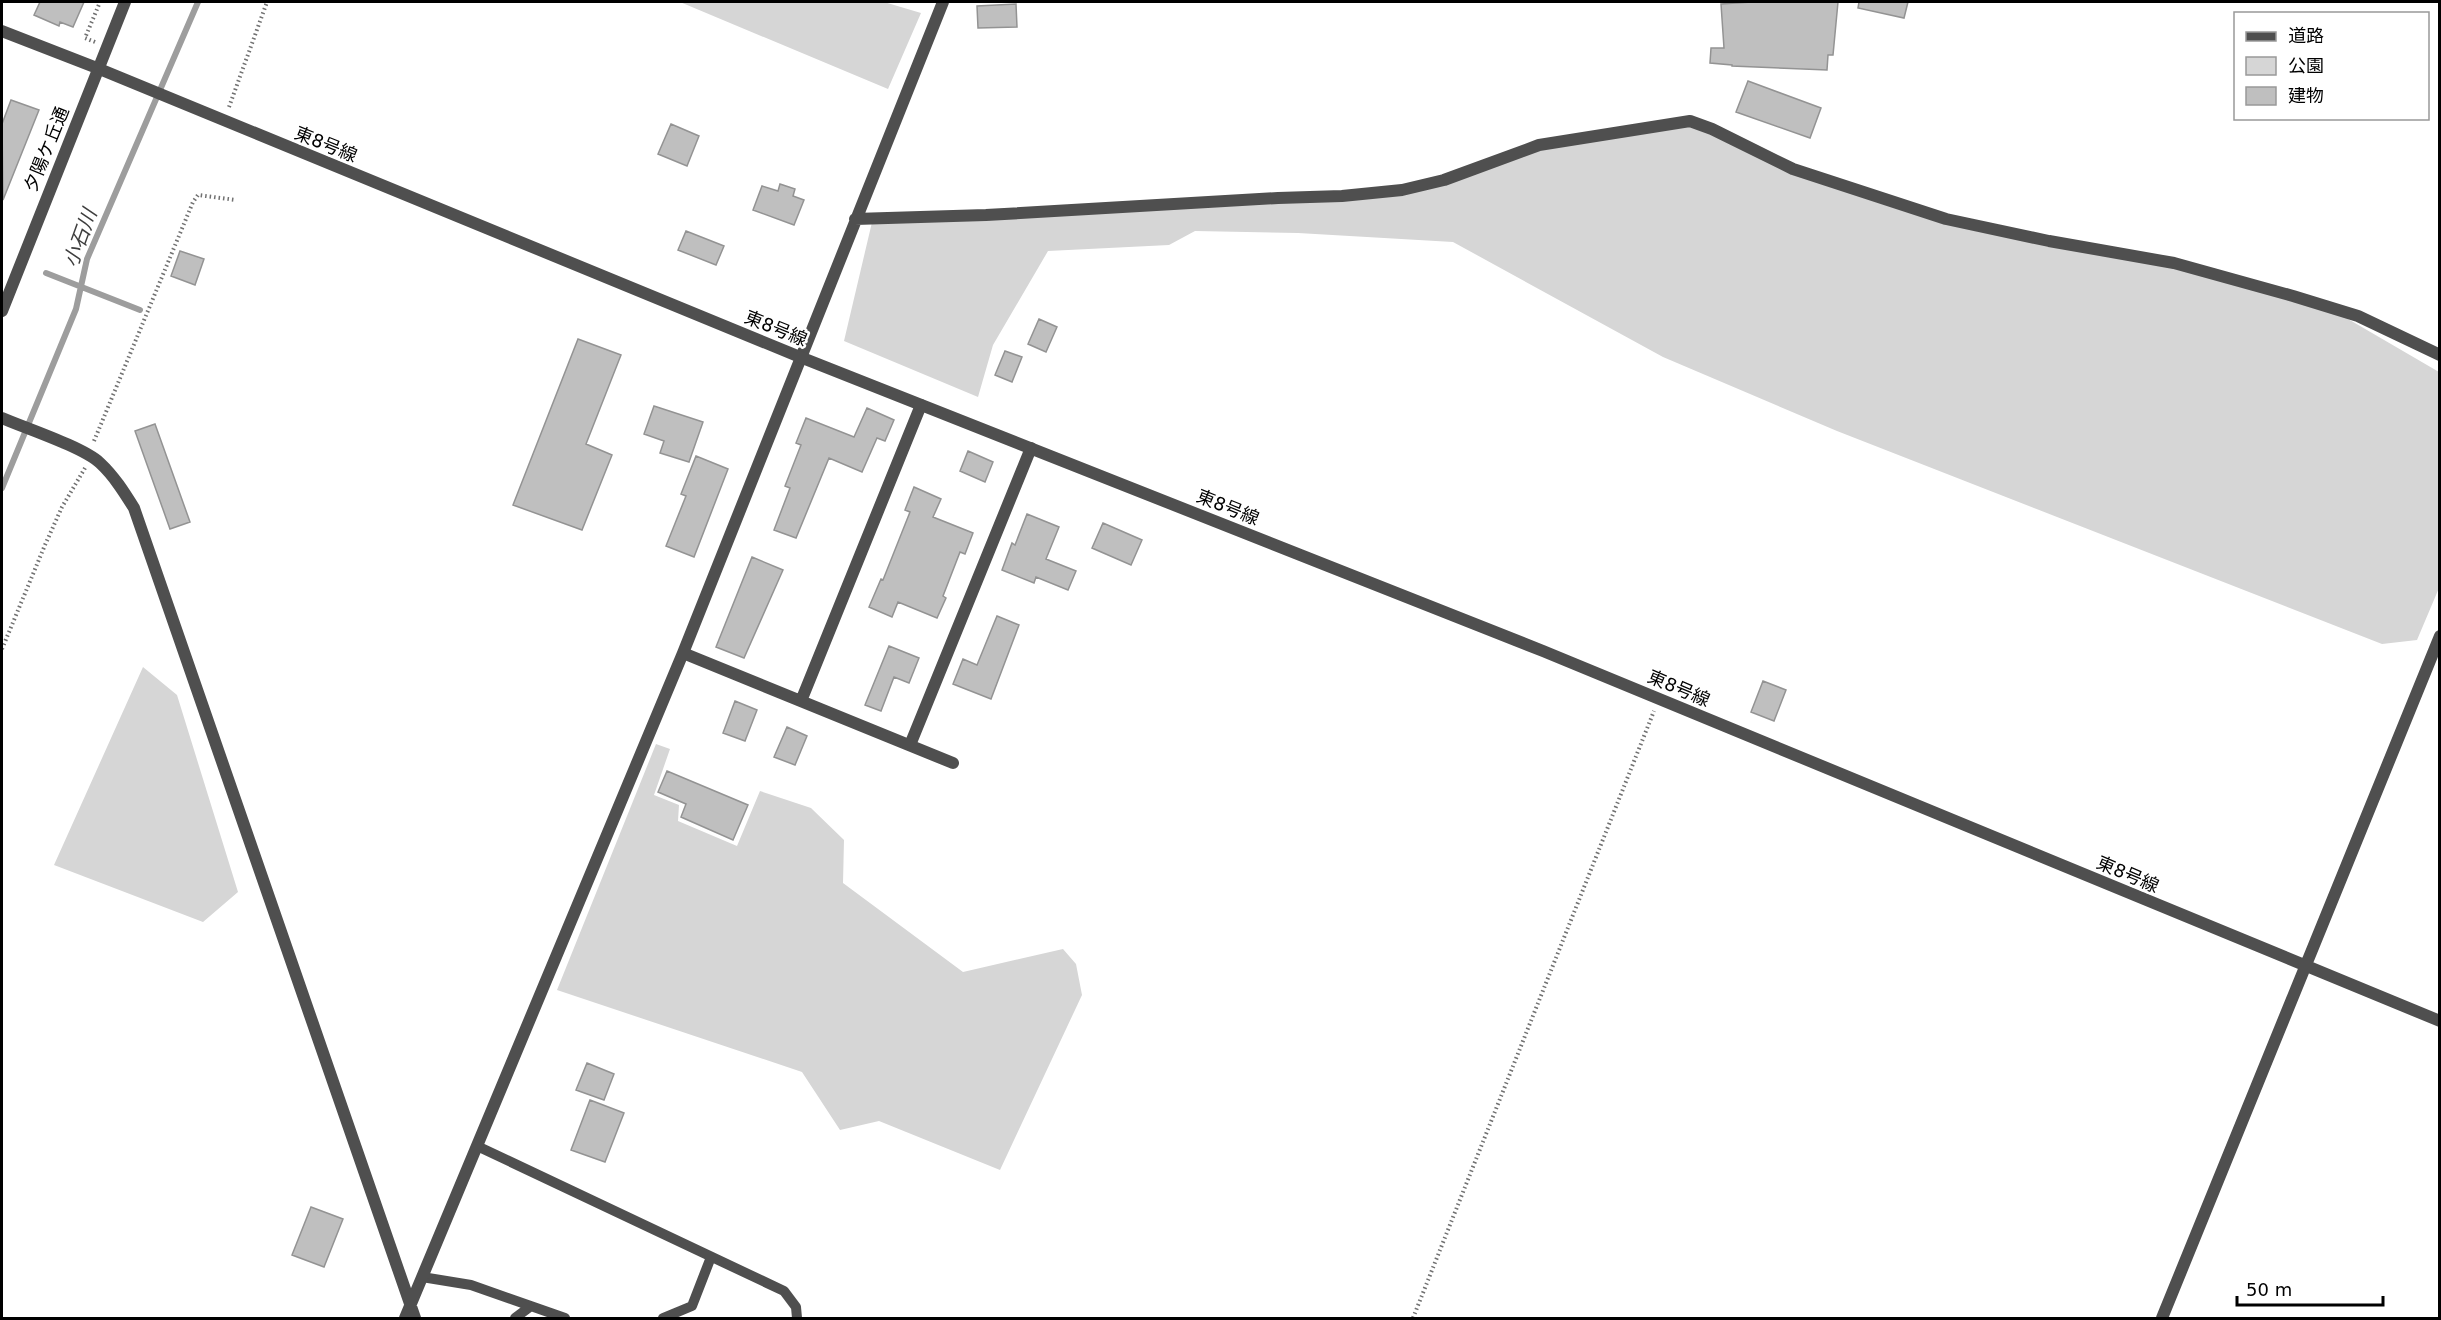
<svg xmlns="http://www.w3.org/2000/svg" width="2441" height="1320" viewBox="0 0 2441 1320" font-family="'DejaVu Sans','Noto Sans JP',sans-serif">
<style>
.green{fill:#d6d6d6}
.lines{fill:none;stroke-linecap:round;stroke-linejoin:round}
.stream{stroke:#9d9d9d;stroke-width:6}
.building{fill:#bfbfbf;stroke:#939393;stroke-width:1.5}
.path{stroke:#717171;stroke-width:4;stroke-dasharray:1.5 3;stroke-linecap:butt}
.service{stroke:#4f4f4f;stroke-width:10}
.minor{stroke:#4f4f4f;stroke-width:12}
.tertiary{stroke:#4f4f4f;stroke-width:12}
.labels{text-anchor:middle;dominant-baseline:central;stroke-width:5;stroke-linejoin:round;paint-order:stroke}
.street-label{font-size:18px;fill:#000;stroke:#fff}
.water-label{font-size:20px;font-style:italic;fill:#3e3e3e;stroke:#fff}
</style>
<rect width="100%" height="100%" fill="#fff"/>
<path class="green" d="M680,2H884L921,13L888,89Z
M1690,121L1793,169L1946,219L2174,263L2324,305L2439,372V588L2417,640L2382,644L1837,431L1663,357L1453,242L1298,233L1195,231L1169,245L1048,251L993,345L978,397L844,341L873,218L1402,190L1539,145Z
M143,667L177,695L238,892L203,922L54,865Z
M656,744L670,749L654,795L679,805L678,821L737,846L760,791L811,808L844,840L843,883L963,972L1063,949L1076,964L1082,995L1000,1170L879,1121L840,1130L802,1072L557,990Z"/>
<g class="lines">
<path class="stream" d="M46,273L140,310
M2,488L76,309L87,259L198,2"/>
</g>
<path class="building" d="M40,2H84L73,27L60,22L59,26L34,15Z
M1752,2H1838L1833,55H1828L1827,70L1732,66V65L1710,63L1711,48H1724L1721,4Z
M1859,2H1908L1904,18L1858,8Z
M1016,4L1017,27L978,28L977,6Z
M1748,81L1821,108L1810,138L1736,112Z
M11,100L39,110L3,200L2,124Z
M671,124L699,136L687,166L658,154Z
M780,184L795,189L793,196L804,200L794,225L753,210L762,186L778,191Z
M686,231L724,246L716,265L678,250Z
M180,251L204,259L195,285L171,276Z
M1039,319L1057,327L1046,352L1028,344Z
M578,339L621,355L586,444L612,455L582,530L513,505Z
M1005,351L1022,357L1012,382L995,375Z
M654,406L703,422L689,462L660,453L664,441L644,434Z
M867,408L894,420L885,441L877,438L862,472L829,458L796,538L774,530L790,488L785,486L801,445L796,443L806,418L854,437Z
M155,424L190,522L170,529L135,431Z
M968,451L993,462L985,482L960,471Z
M696,456L728,469L694,557L666,546L686,496L681,494Z
M914,487L941,499L933,517L973,533L965,554L960,552L943,596L946,598L937,618L898,602L892,617L869,607L881,579L883,580L910,512L905,510Z
M1027,514L1059,527L1046,559L1076,571L1068,590L1036,577L1034,583L1002,570L1012,543L1015,545Z
M1103,523L1142,540L1131,565L1092,548Z
M752,557L783,570L744,658L716,647Z
M997,616L1019,625L991,699L953,684L963,659L977,665Z
M889,646L919,658L909,683L894,677L881,711L865,705Z
M1763,681L1786,690L1774,721L1751,712Z
M735,701L757,710L745,741L723,733Z
M787,727L807,736L795,765L774,757Z
M667,771L748,805L733,840L681,817L686,804L658,792Z
M587,1063L614,1074L604,1100L576,1090Z
M590,1100L624,1113L605,1162L571,1150Z
M311,1207L343,1219L324,1267L292,1255Z"/>
<g class="lines">
<path class="path" d="M95,42L85,38L100,2
M229,107L267,2
M94,441L193,202L198,195L236,200
M2,649L45,545L62,507L85,468
M1413,1318L1654,711"/>
<path class="service" d="M477,1146L784,1291L796,1307L797,1318
M422,1277L471,1285L565,1318
M515,1318L531,1306
M663,1318L692,1306L711,1257"/>
<path class="minor" d="M855,219L986,215L1278,198L1342,196L1402,190L1444,180L1539,145L1690,121L1712,129L1793,169L1946,219L2049,241L2174,263L2293,296L2358,316L2440,355
M2,418C25,428 83,447 100,463C114,476 124,492 134,508L415,1318
M683,653L953,763
M801,701L921,405
M910,745L1031,448
M405,1318L683,653L943,2"/>
<path class="tertiary" d="M2,31L97,68L800,357L1543,651L2440,1021
M2,311L125,2
M2162,1318L2440,636"/>
</g>
<g class="labels">
<g class="street-label">
<text transform="translate(326 144) rotate(22)">東8号線</text>
<text transform="translate(46 149) rotate(-68)">夕陽ケ丘通</text>
<text transform="translate(776 328) rotate(22)">東8号線</text>
<text transform="translate(1228 507) rotate(22)">東8号線</text>
<text transform="translate(1679 688) rotate(23)">東8号線</text>
<text transform="translate(2128 874) rotate(23)">東8号線</text>
</g>
<g class="water-label">
<text transform="translate(80 238) rotate(-70)">小石川</text>
</g>
</g>
<rect width="2441" height="1320" fill="none" stroke="#000000" stroke-width="6"/>
<rect x="2234" y="12" width="195" height="108" fill="#ffffff" stroke="#999999" stroke-width="1.5"/>
<rect x="2246" y="32" width="30" height="9" fill="#4f4f4f" stroke="#999999" stroke-width="1.5"/>
<text x="2288" y="42" font-size="18" fill="#000000">道路</text>
<rect x="2246" y="57" width="30" height="18" fill="#d6d6d6" stroke="#999999" stroke-width="1.5"/>
<text x="2288" y="72" font-size="18" fill="#000000">公園</text>
<rect x="2246" y="87" width="30" height="18" fill="#bfbfbf" stroke="#999999" stroke-width="1.5"/>
<text x="2288" y="102" font-size="18" fill="#000000">建物</text>
<path d="M2237 1296v9h146v-9" fill="none" stroke="#000000" stroke-width="3"/>
<text x="2246" y="1296" font-size="18" fill="#000000" stroke="#ffffff" stroke-width="4.5" paint-order="stroke">50 m</text>
</svg>
